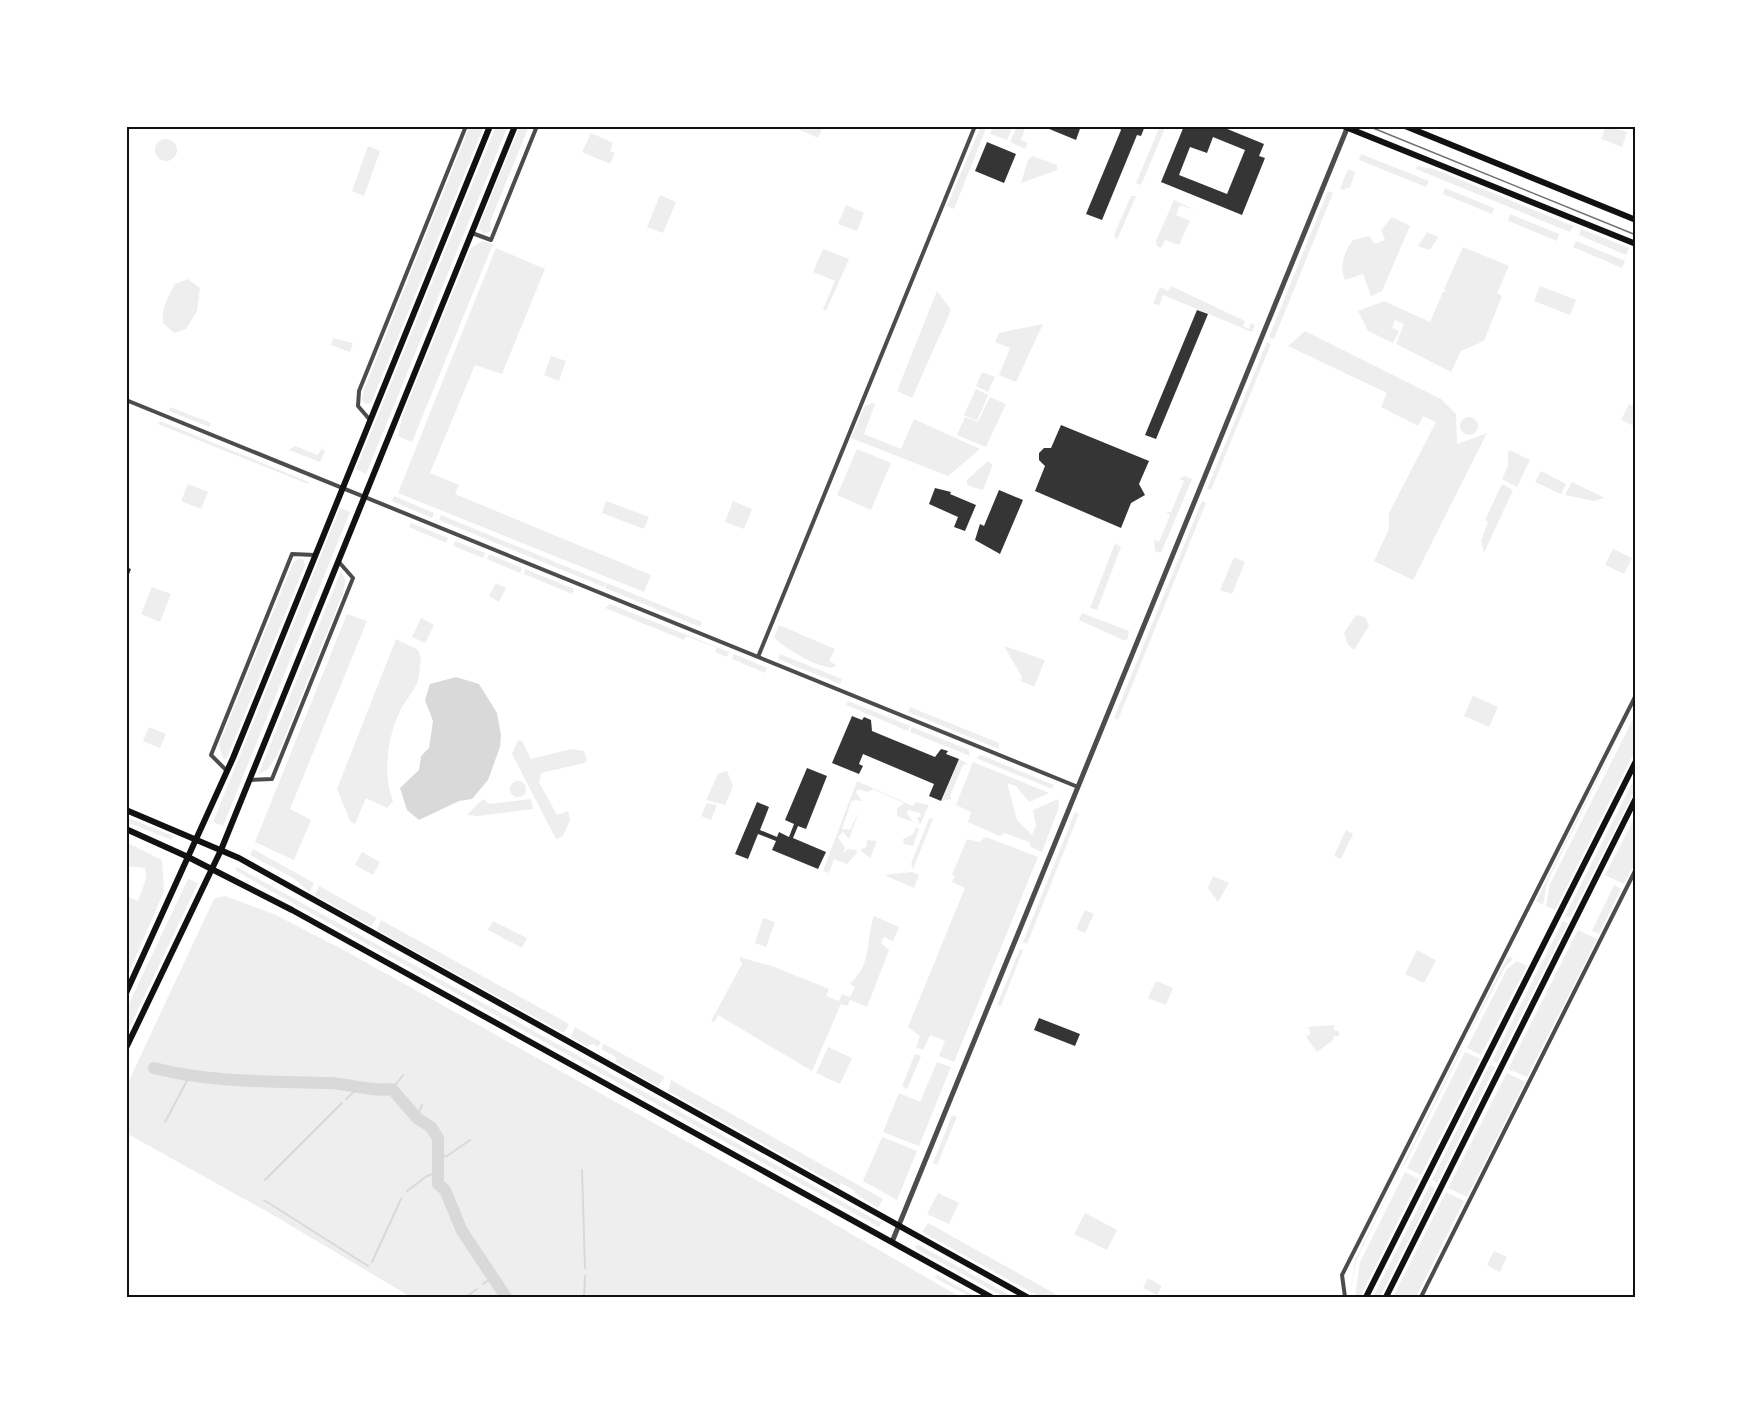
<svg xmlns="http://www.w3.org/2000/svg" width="1762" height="1423" viewBox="0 0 1762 1423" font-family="Manrope,sans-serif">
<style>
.green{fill:#eee}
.water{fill:#d9d9d9}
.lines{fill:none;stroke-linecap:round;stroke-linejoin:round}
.stream{stroke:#d9d9d9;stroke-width:2}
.river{stroke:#d9d9d9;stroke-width:12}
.building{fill:#353535;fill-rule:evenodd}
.minor{stroke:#4c4c4c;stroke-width:4}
.tertiary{stroke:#4c4c4c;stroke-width:5}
.secondary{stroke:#111;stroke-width:6}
.tram{stroke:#707070;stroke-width:1.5}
.neatline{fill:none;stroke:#111;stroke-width:2}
</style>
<rect width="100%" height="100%" fill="#fff"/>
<path class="green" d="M470,126H484L371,403L366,404L362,400L363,392Z
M496,126H508L366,474L356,469Z
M520,126H529L490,222L491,231L484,234L479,229L480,224Z
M796,126H823L818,138L796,128Z
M981,126H987L954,209L947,206Z
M993,126H1013L1007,140L990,134Z
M1017,126H1026L1021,140L1028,143L1025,149L1010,142Z
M1160,126H1166L1141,185L1136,183Z
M1606,126L1627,132L1622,147L1601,139Z
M591,133L613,143L610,151L615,153L610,164L582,152Z
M155 150a11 11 0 1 1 22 0a11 11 0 1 1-22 0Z
M368,146L380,151L364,196L352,191Z
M1361,154L1429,181L1426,187L1359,160Z
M1032,156L1057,165V170L1021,183L1028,160Z
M1418,166L1434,169L1573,226L1570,232L1416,169Z
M1348,169L1355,172L1350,187L1343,190L1340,189Z
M1445,188L1494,208L1492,214L1443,194Z
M1328,191L1333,193L1274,339L1269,337Z
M660,195L676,202L663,233L647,227Z
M1131,196H1136L1117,240L1114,235Z
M1174,200L1195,210L1180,205L1176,215L1190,221L1179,245L1165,240L1161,248L1157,246L1156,241Z
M846,205L864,213L857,231L838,224Z
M1510,214L1559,234L1557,241L1508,221Z
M1392,217L1410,226L1382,291L1371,296L1363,274L1345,280C1339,266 1344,252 1353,240L1370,236L1374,244L1385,240L1381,230Z
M1581,229L1629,248L1626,255L1579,235Z
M1427,232L1438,237L1430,250L1418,246Z
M483,241L493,244L412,442L398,436L402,417L471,248Z
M1576,241L1625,261L1622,268L1573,247Z
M1463,247L1509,266L1497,293L1502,296L1484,341L1461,351L1451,372L1396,344L1404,324L1395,320L1392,328L1399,331L1393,343L1368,331L1358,311L1384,301L1430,322L1443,292L1447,291L1444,289Z
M496,248L545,269L502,374L475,365L430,473L459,485L455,494L651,575L644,592L398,493Z
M823,249L849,259L826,311L823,309L835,281L813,272Z
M188,279L200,288L197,311L186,329L174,333L163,323C161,308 168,297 175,284Z
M1171,286L1245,321L1243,326L1249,329L1251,323L1255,325L1252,332L1163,295L1159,306L1153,303L1160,287L1168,291Z
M1540,286L1576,300L1570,315L1534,301Z
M937,291L951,310L912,398L897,391Z
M1043,324L1016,382L999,375L1010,348L995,342L999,333Z
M1305,331L1441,399L1456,414L1457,444L1487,433L1413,580L1374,561L1389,529V513L1436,422L1423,416L1418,426L1381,407L1387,393L1288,346Z
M333,338L353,343L350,352L331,345Z
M1267,342L1271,344L1211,490L1207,489Z
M551,356L566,361L559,381L544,375Z
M982,372L995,377L988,392L976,386Z
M976,389L988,395L977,421L964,415Z
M990,397L1006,404L986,447L957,435L965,417L978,422Z
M873,403L875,404L864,434L901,449L914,419L980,449L948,476L851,438L865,406Z
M1629,404L1636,407V427L1621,420Z
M170,407L211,423L209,427L169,411Z
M1460 426a9 9 0 1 1 18 0a9 9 0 1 1-18 0Z
M160,421L309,482L308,484L158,424Z
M324,444L322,450L325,451L320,462L289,450L295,446L318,455Z
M857,449L891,463L871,510L837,495Z
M1510,450L1530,460L1517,487L1502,479L1508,466V451Z
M988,461L992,464V467L983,490L967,485V480Z
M1541,471L1566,484L1561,494L1535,482Z
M1184,476L1192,479L1161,553L1155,551L1154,540L1159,542L1170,515L1166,512H1171L1184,481L1179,479Z
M1572,482L1605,498L1594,501L1565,495Z
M188,484L208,492L201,509L181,501Z
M1502,484L1513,490L1484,553L1481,541L1488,522L1485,520Z
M394,496L434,513L432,518L392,501Z
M606,501L649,517L644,529L602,513Z
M733,501L752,509L744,529L725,522Z
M1202,501L1206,503L1118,720L1114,718Z
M340,508L350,512L223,826L213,822Z
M441,515L606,583L604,587L439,520Z
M411,523L448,538L446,543L409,527Z
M455,541L485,553L483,558L454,546Z
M1115,543L1121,547L1097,610L1090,608Z
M1613,549L1632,558L1624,574L1605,565Z
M489,554L522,568L520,573L487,559Z
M1234,557L1245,562L1232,594L1220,590Z
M298,559H303L305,565L227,758L223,759L219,745L293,563Z
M525,569L574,589L572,594L524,574Z
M341,571L345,580L343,593L277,756L268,769L258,775Z
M496,583L506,588L499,602L489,596Z
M607,583L702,622L700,627L605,588Z
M152,587L171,594L160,622L141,614Z
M610,604L729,652L727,657L715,652L717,648L686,636L684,640L605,608Z
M1082,613L1129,631L1127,640H1123L1079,620Z
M347,614L367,621L290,809L311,820L294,860L255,842Z
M1356,615L1365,617L1369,626L1354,650L1348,645L1344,633Z
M421,618L434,625L425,643L412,637Z
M779,625L835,649L829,661L836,665L835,667C823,671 782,648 774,637Z
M396,639L418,650L421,658C419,666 420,674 418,681C414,691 406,700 401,709C388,734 382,774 393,801L387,808L366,798L355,824L350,821L337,789Z
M1004,646L1045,660L1034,687L1021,681L1022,677Z
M734,654L767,668L765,673L732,659Z
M780,654L842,679L840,684L778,659Z
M1473,696L1498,707L1489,727L1464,716Z
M848,701L910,726L908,731L846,705Z
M910,707L999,743V749L908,712Z
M1633,708L1547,883L1543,905L1536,901Z
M1636,713V749L1555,910L1546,906L1550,884Z
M149,727L166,734L160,748L143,741Z
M912,727L969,750L970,756L910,732Z
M518,740L522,741L531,759L571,749L584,751L587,760L584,763L541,773L539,782L557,815L568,811L570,820L563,836L556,839L512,754Z
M981,755L1054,785L1052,789L976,758Z
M959,759L968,764L963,765L950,796L952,799L942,801Z
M973,762L1049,793L1029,802L1016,786L1007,783L1017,820L1032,835L1036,826L1033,810L1058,799L1059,807L1042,852L1031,847L1029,842L1005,833L1000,836L968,822L971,812L956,805Z
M727,771L733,786L725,805L706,800L718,774Z
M1636,775V788L1570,918L1565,916Z
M510 789a8 8 0 1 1 16 0a8 8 0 1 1-16 0Z
M857,781L913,806L915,802L929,805L920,825L917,817H921L920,813L910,810L906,812L913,822L897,816V809L904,803L873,789L867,792L858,789L856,792L862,801L855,800L851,802L842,829L850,830L859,811L849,839L843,832L838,837L845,848L844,852L847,851L846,849L856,850L857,853L847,864L834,859L829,873L823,871Z
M483,799L489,804L531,799L533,809L478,816L467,815Z
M707,803L717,805L711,820L701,816Z
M1075,812L1079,814L1027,944L1023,942Z
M1636,815V861L1624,884L1605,875Z
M126,817L173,836L172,840L126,822Z
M934,818L933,819L913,869L911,864L929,819Z
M916,827L919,829L913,846L904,844L903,839L913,834Z
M1346,830L1353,834L1341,859L1334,856Z
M986,837L1038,857L954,1062L939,1056L945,1041L930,1035L923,1050L916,1047L920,1036L908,1027L965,888L952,882L955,876L952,875L967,839L979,842Z
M867,840L877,841L870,858L860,850L866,847Z
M126,842L162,860L164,891L126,980V896L138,901L146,879L145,868L126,866Z
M253,849L314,883L310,892L293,878L250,855Z
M362,852L380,862L373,875L355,865Z
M237,867L881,1223L879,1227L260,885L235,870Z
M912,872L919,875L914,888L884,875Z
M1213,876L1229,883L1218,902L1208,888Z
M188,879L198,883L126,1035V1010Z
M1614,885L1621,889L1599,934L1592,931Z
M319,886L377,918L371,926L315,895Z
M225,896L274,914L349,953L817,1214L960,1297H411L273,1215L126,1133V1087L214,899Z
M1085,910L1094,914L1085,933L1076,929Z
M874,916L899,927L893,941L884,937L881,943L889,950L867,1007L850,1000L847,1006L841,1004L812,1071L718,1015L714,1022L711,1021L742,964L739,957L772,966L829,989L826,996L839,1001L842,994L850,997L855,987L850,984C873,962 865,942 874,916Z
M763,918L775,922L766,947L755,943Z
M381,920L569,1024L564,1033L377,930Z
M493,921L527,938L522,948L488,930Z
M1563,921L1568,923L1497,1063L1492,1061Z
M1578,930L1597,939L1527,1077L1508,1069Z
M1020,949L1023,950L1001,1006L997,1005Z
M1417,950L1436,960L1424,983L1405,974Z
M1508,956L1513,959L1505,967L1462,1047Z
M1517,961L1527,966L1481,1055L1467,1048L1507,969Z
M1156,981L1173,988L1166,1005L1148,998Z
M1334,1025V1030L1339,1031V1036H1334L1333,1040L1317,1052L1306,1037L1311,1033L1308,1027Z
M575,1027L601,1042L598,1047L593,1044L587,1046L571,1037Z
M604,1044L665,1077L658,1086L616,1062V1057L601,1049Z
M828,1047L852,1058L840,1084L816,1073Z
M1461,1049L1462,1050L1404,1166L1403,1165Z
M1465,1052L1480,1059L1421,1175L1407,1168Z
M915,1054L921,1056L907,1089L902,1086Z
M937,1062L951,1067L919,1146L883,1132L899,1093L920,1102Z
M1490,1064L1495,1067L1437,1183L1432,1180Z
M1507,1073L1525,1082L1467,1197L1448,1188Z
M671,1080L883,1199L878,1208L854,1193L855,1191L841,1183L839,1186L668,1091Z
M952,1115L957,1117L937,1165L933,1163Z
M882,1137L917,1151L897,1200L863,1181Z
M1400,1170L1356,1261L1350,1297L1355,1260Z
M1405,1172L1419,1179L1360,1297H1355L1360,1262Z
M1430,1185L1435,1188L1380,1297H1373Z
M1446,1192L1464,1201L1416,1297H1393Z
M938,1193L959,1203L949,1224L927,1214Z
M1085,1213L1117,1230L1107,1250L1074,1234Z
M928,1223L1061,1297H1040L922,1232Z
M917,1244L1013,1297H1004L915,1248Z
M1494,1251L1507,1257L1500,1272L1487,1265Z
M937,1275L977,1297H971L935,1278Z
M1148,1278L1162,1286L1157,1295L1143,1288Z"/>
<path class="water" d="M456,677L479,684L497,713L501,735L500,747L488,780L472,799L459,801L419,820L407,810L400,788L419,770L421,756L429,748L433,721L425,700L430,684Z"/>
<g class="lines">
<path class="stream" d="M392,1089L403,1075
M346,1099L359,1087
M417,1118L422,1105
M165,1122L189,1077
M439,1157L447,1156L470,1140
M582,1170L585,1268
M265,1180L342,1103
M407,1191L427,1176L438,1172
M264,1200L368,1266
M372,1262L401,1199
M483,1284L494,1276
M466,1297L477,1289
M584,1297L585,1276"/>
<path class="river" d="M154,1068C212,1083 269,1081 329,1083C351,1084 371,1092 392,1089L417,1118L431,1127L438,1138V1184L445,1190L462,1231L506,1297"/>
</g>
<path class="building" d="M1042,126H1081L1076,140Z
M1118,126H1145L1141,136L1137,135L1102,220L1086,214L1121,130Z
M1184,126H1220L1264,144L1259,156L1265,158L1242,215L1161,182ZM1213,137L1245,150L1227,194L1179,175L1190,147L1207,153Z
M987,142L1016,154L1004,183L975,171Z
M1197,310L1208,314L1156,439L1145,435Z
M1061,425L1149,461L1139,484L1145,495L1131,503L1121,528L1035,491L1045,466L1039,460V453L1044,448H1051Z
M935,488L951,492L950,494L976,505L965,531L954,527L958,517L929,504Z
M999,490L1023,500L1000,554L975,540L980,524L984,526Z
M126,567L131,569L126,582Z
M852,716L862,720L864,717L871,720L872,731L935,757L941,749L948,751L946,754L959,759L941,801L929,796L934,784L863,754L859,764L863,766L859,774L832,763Z
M807,768L827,776L806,829L798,826L793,838L826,852L818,869L772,850L776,841L758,834L748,859L735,854L757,802L769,807L760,830L777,837L779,832L789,837L794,824L785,820Z
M1039,1018L1080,1034L1075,1046L1034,1030Z"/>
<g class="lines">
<path class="minor" d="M472,233L491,240L537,126
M126,400L1078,787
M370,420L358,406L359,391L466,126
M758,657L975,126
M227,771L211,755L292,554L315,555
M249,780L272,779L353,578L338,561
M1345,1297L1342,1275L1636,695
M1421,1297L1636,869"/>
<path class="tertiary" d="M892,1242L1348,126"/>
<path class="secondary" d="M1343,126L1636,244
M1405,126L1636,220
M126,810L239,858L1027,1297
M126,829L188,857L292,910L991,1297
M126,993L233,758L490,126
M126,1048L221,850L515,126
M1366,1297L1636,761
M1386,1297L1636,798"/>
<path class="tram" d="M1368,126L1636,235"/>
</g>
<rect width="1762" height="1423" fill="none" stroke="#ffffff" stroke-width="255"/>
<rect x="128" y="128" width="1506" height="1168" class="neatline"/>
</svg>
